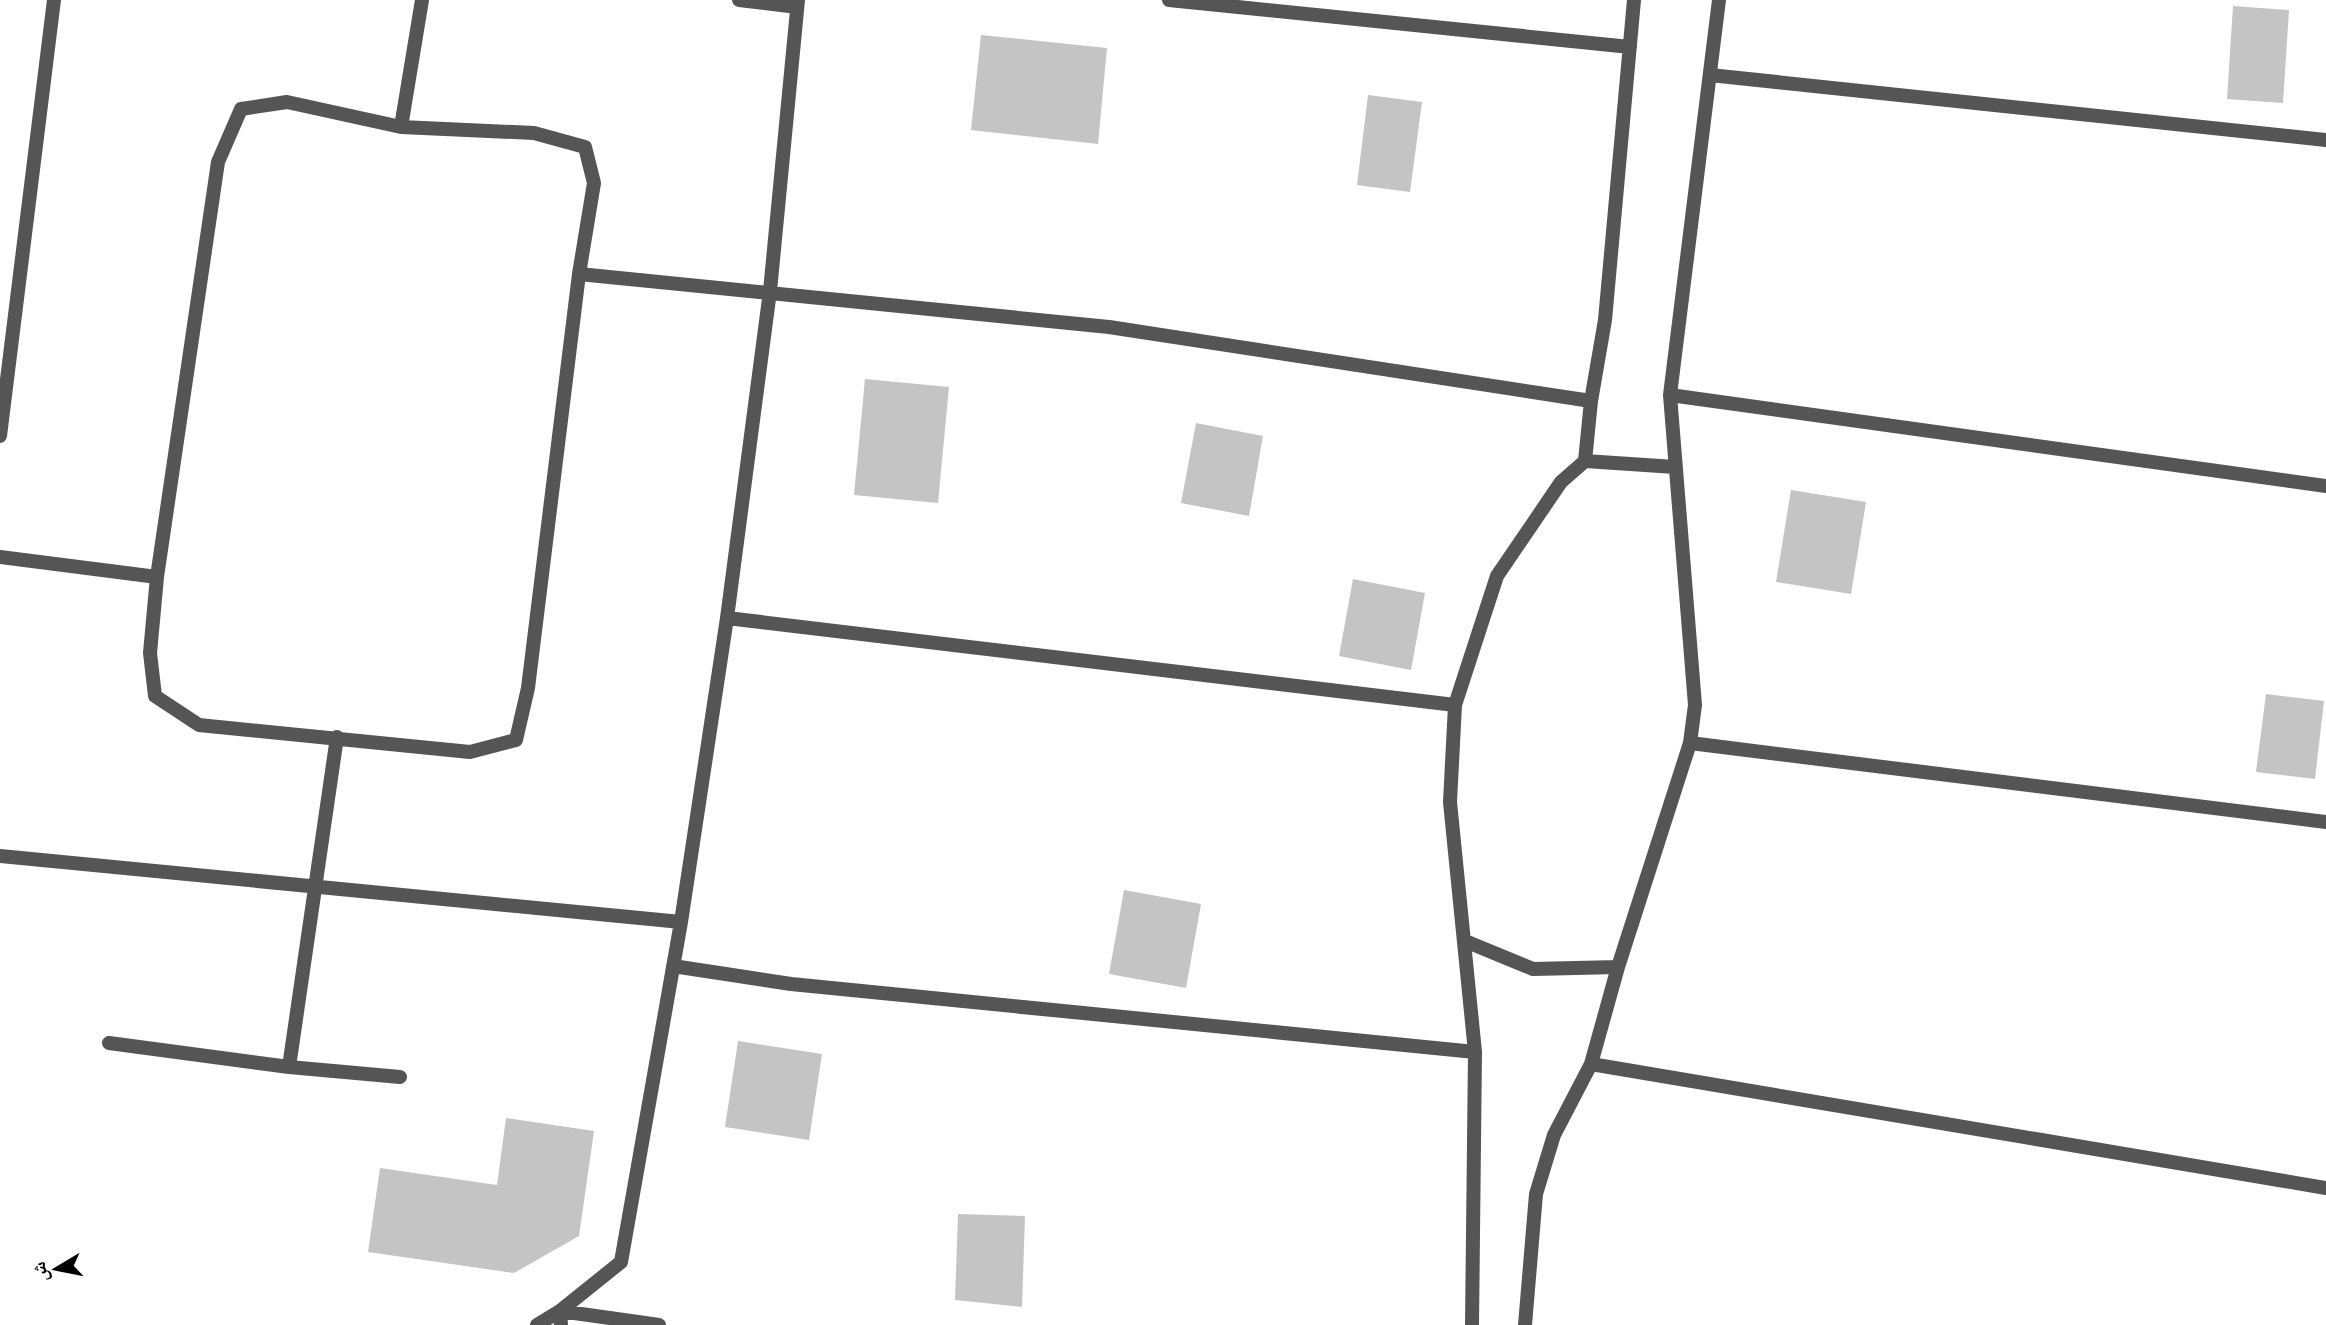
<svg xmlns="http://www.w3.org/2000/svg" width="2326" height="1325" viewBox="0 0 2326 1325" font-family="Roboto,'Noto Naskh Arabic',sans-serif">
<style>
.building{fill:#c4c4c4}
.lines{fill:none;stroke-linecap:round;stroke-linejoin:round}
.minor{stroke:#555;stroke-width:14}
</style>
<rect width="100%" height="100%" fill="#fff"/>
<path class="building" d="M2233,6L2289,10L2283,103L2227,99Z
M981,35L1107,48L1098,144L971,130Z
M1368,95L1422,102L1410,192L1357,185Z
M865,379L949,387L938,503L854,495Z
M1196,423L1263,436L1249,516L1181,503Z
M1791,490L1866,502L1851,594L1776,582Z
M1353,579L1425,593L1411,670L1339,656Z
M2266,694L2324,701L2315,779L2256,772Z
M1124,890L1201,904L1186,988L1109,974Z
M738,1041L822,1054L809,1140L725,1127Z
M506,1118L594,1131L579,1236L514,1273L368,1252L380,1168L497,1185Z
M958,1214L1025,1216L1022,1307L955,1300Z"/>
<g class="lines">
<path class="minor" d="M739,0L797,7
M1169,0L1630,47
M1710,75L2326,140
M287,102L401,127L534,133L585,147L594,183L579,274L528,688L516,740L470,752L199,725L155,696L150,653L157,577L218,162L241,109Z
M401,127L422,0
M579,274L1109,327L1591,401
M1670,395L2326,486
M0,436L54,0
M1585,461L1591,401L1605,320L1634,0
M0,557L157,577
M727,618L1455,705
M1690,743L2326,822
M0,856L681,922L621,1262L560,1311L561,1325
M681,922L727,618L770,291L798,0
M1465,941L1533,969L1618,967
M673,966L791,984L1475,1052
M109,1043L289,1067L400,1077
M1591,1064L2326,1188
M289,1067L337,737
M537,1325L560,1311L659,1325
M1472,1325L1475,1052L1450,802L1455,705L1497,576L1561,482L1585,461L1675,467
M1525,1325L1536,1194L1554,1135L1591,1064L1618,967L1690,743L1695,705L1670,395L1719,0"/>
</g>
<g transform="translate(56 1269) rotate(260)" stroke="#ffffff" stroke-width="5" paint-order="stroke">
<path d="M0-5L12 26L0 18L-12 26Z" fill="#000000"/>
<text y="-10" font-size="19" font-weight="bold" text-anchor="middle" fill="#000000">ش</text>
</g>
</svg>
